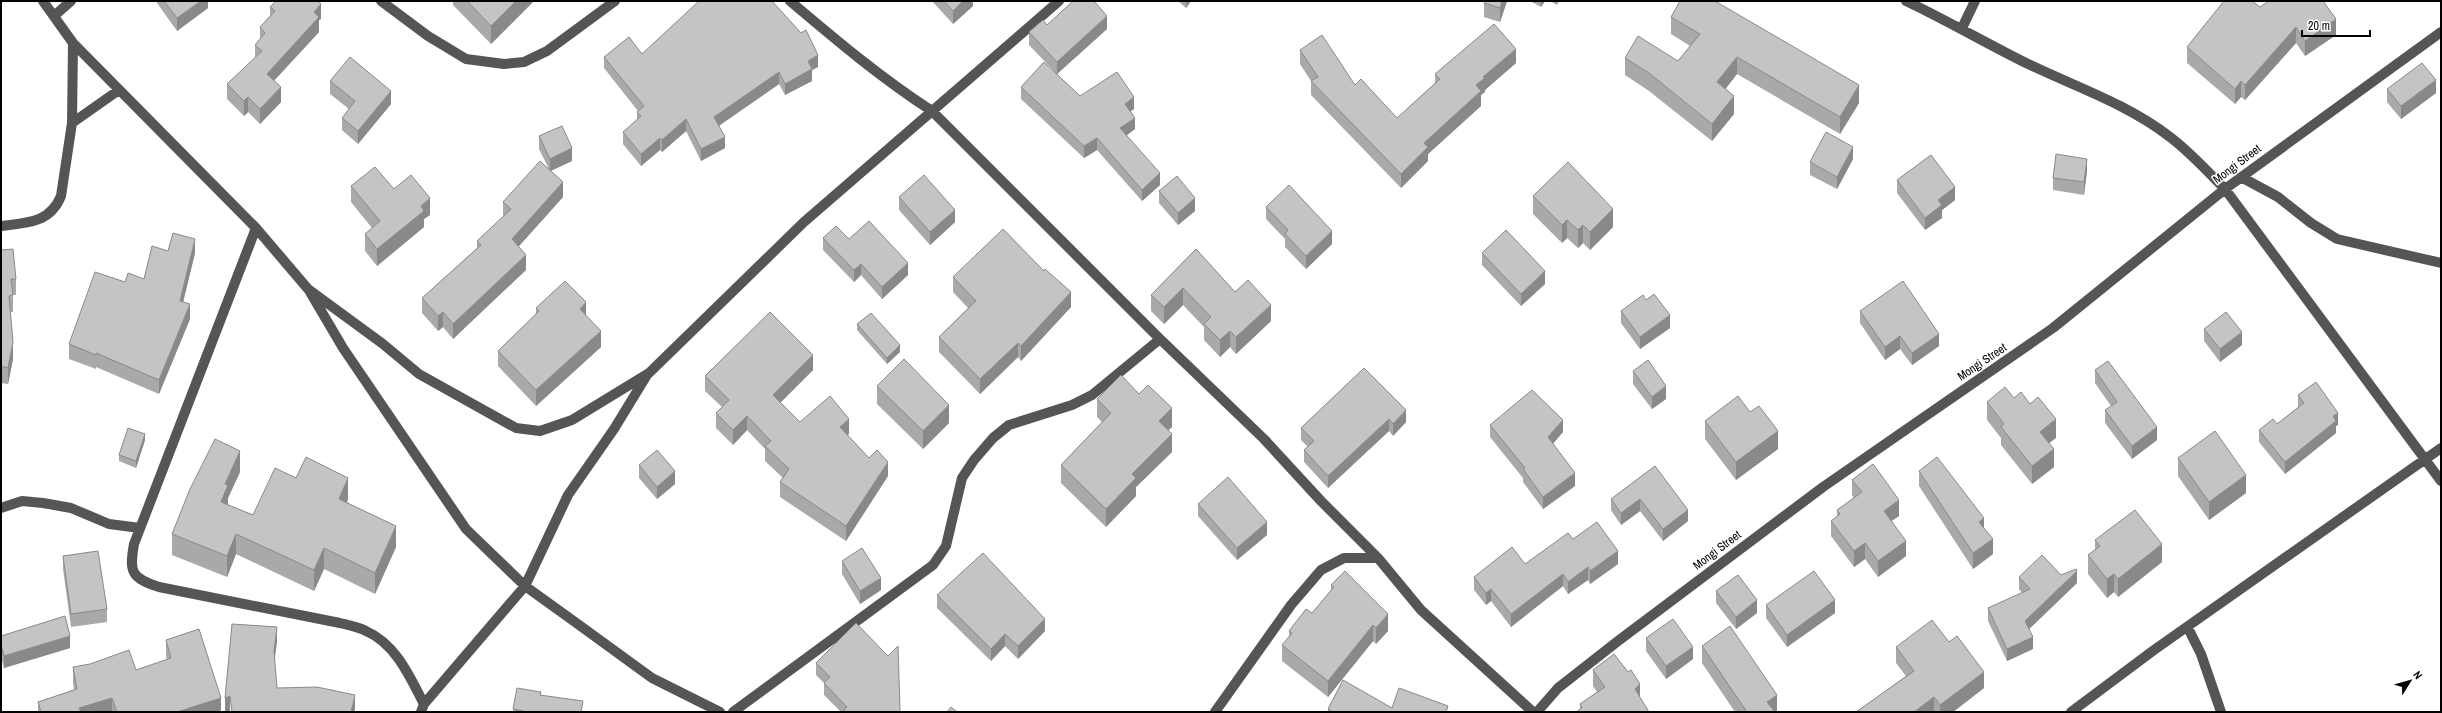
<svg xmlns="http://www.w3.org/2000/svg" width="2442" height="713" viewBox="0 0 2442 713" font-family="'Archivo Narrow',sans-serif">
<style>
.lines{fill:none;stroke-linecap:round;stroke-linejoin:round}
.minor{stroke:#555;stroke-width:10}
.wall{fill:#a9a9a9}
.shaded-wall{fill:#898989}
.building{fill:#c4c4c4;stroke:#898989}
.labels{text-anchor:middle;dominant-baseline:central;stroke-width:3;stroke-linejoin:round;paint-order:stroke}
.street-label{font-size:12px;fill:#000;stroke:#fff}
</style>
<rect width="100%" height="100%" fill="#fff"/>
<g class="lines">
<path class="minor" d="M43,1L73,43L256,228L308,289L383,344L419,374L516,428L540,431L572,420L649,373L804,222L1059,1
M381,1L428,36L466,59L504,64L524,62L547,51L615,1
M790,1C836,40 881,78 932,111L1160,339L1264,439L1321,501L1378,558L1421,610L1533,712
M1906,1C1946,20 1984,42 2024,62C2073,86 2126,103 2170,137C2190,152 2207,171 2225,189L2441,481
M54,16L71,1
M1962,28L1975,1
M72,123L119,90
M2241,177L2278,197L2311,223L2337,239L2441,263
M1,226C27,223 50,223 61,196L72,123L73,43
M256,228L134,544C129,572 131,578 159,587L340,623C348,625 358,627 366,631C396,644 410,677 424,704
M310,292L343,348L466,529L525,586L575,622L652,678L720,712
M1,508L22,501L43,503L71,508L109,524L140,528
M2188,628L2201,654L2221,712
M421,712L424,704L525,586L568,495L614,429L647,375
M733,712L933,565L946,546L962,478L974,460L993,438L1009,425L1072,405L1092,395L1160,339
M1215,712L1291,605L1321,570L1344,558H1378
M1537,712L1558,688L1618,641L1823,487L2053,328L2225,189L2441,32
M2071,712L2154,650L2441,448"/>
</g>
<path class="wall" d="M157,1H208V8L177,31L157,3Z
M453,1H533V2L491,44L453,5Z
M932,1H973V6L953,24Z
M1178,1H1191L1186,8Z
M1484,1H1507L1500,22L1484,17Z
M1530,1H1545L1541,7Z
M1550,1H1559L1557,5Z
M270,7L321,19L319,20V32L274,81L281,102L260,124L248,112L244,116L227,99V84L255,58V45L260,39V27L270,16Z
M2260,7L2336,35L2305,56L2296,43L2245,100L2241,97L2235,104L2187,63V47Z
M1671,17L1859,103L1840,134L1737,74L1725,89L1734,114L1712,141L1649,91L1625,75V58L1678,61L1690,46L1671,34Z
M1047,25L1107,29L1057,74L1080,96L1134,109L1131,111L1135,129L1127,135L1160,185L1142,201L1097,150L1084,158L1021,99V87L1054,71L1029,45V32Z
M1300,50L1355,85L1397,118L1435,83V74L1516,63L1485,90V92L1481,95V106L1428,154V161L1401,188L1311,95V81L1300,64Z
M642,54L818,67L812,70V81L785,95L779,84L719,126L725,148L701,161L686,131L662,152L660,150L641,166L623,144V132L637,120V112L638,111L604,68V57Z
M330,81L391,104L358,144L342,130V118L349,109L330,94Z
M2387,89L2436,93L2401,119L2387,102Z
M539,136L572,161L551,171L563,197L518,247L526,270L453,339L443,327L438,331L422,313V298L477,248V241L503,217V202L549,169L539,149Z
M1853,159L1837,189L1810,175V162Z
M2087,171L2084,195L2053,190V178Z
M1897,180L1955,200L1942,210V218L1925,230L1897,193Z
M351,186L394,189L430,215L424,219V227L377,266L365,251V234L372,228L351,202Z
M1159,191L1195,211L1178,225L1159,203Z
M1533,196L1613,227L1590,250L1583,243L1578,248L1567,238L1562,243L1533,214Z
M899,197L955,222L930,245L899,210Z
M1266,207L1332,244L1306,269L1285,247V239L1266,219Z
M823,238L849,239L908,275L882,299L861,275L854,282L823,250Z
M1196,249L1235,292L1271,321L1236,354L1230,347L1220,357L1204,340V327L1183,305L1164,324L1151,311V295Z
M1,250L16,279V295H13V312H10L13,359L8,384L1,383Z
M168,251L195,253L183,302L190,319L159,394L96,367V369L69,359V344L125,282L144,279Z
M1482,253L1545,284L1521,306L1482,265Z
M953,277L1071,307L1021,361L1018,357L980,394L939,352V337L968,308L953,292Z
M1646,300L1670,328L1640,349L1621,323V311Z
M536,308L586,315L601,347L536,406L498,366V351L536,314Z
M1860,311L1939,346L1912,365L1900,349L1885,360L1860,323Z
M857,324L900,352L887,364L857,330Z
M2204,329L2242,345L2220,362L2204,341Z
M1364,368L1406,422L1393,436L1389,431L1328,488L1304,462V450L1308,447L1301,440V428Z
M813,370L780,403L800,422L849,434L847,435L869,458L888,476L846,541L780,497V482L783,478L765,461V449L747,430L733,445L716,428V413L722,407L705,391V376Z
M2095,370L2157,440L2132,459L2105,423V410L2111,406L2095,383Z
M1633,371L1666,399L1652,409L1633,384Z
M877,386L949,423L923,449L877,404Z
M2298,395L2338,425L2336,426V433L2285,474L2259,442V430L2277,424L2298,407Z
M2014,398L2056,438L2049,443L2054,467L2032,484L2001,445V438L1987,420V402Z
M1097,399L1172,427L1168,430L1172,452L1136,487V496L1106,527L1061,483V465L1102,422L1097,417Z
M1705,421L1778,449L1736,480L1705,439Z
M1490,425L1563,432L1553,444L1575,486L1543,509L1523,482V478L1490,437Z
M145,440L136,468L119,461V455Z
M2178,458L2246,493L2209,520L2178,476Z
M639,465L675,484L657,499L639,478Z
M1655,466L1688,521L1663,541L1640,511L1621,525L1611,510V499Z
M1919,471L1984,528L1993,554L1973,569L1919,486Z
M240,472L228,498V505L253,515L296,478L348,499L347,502L396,547L375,594L324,569L314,591L236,554L227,577L172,555V534Z
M1852,480L1899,516L1891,521L1906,556L1878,577L1865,559L1854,567L1831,536V521L1837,517V510L1854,498L1852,495Z
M1198,504L1267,535L1237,560L1198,516Z
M1573,539L1618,564L1590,584L1588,580L1568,594L1563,586L1511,627L1491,601L1486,605L1474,590V577L1525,564Z
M2095,540L2162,562L2118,597L2114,592L2107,598L2088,574V555L2095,550Z
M2441,551V566L2440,564V552Z
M63,556L107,609V622L71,627L63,569Z
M842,561L881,590L860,604L842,574Z
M2061,575L2077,583L2029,629L2033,649L2007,661L1988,621V608L2022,593L2019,589V577Z
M1331,585L1388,631L1376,644L1373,641L1328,697L1282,661V645L1289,637V631L1312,613L1331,590Z
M1716,591L1757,613L1736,629L1716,603Z
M937,595L1045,631L1018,659L1005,646L991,661L937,608Z
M1766,605L1835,613L1787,647L1766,618Z
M1,636L70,648L4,668L1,657Z
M1646,638L1693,659L1666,679L1646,651Z
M166,640L221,712H38V702L74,690L73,683V667L136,670L167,660L166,656Z
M1702,646L1777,712H1735L1702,663Z
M1896,647L1984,688L1953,712H1856L1906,676L1896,663Z
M816,663L900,712H841L824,695V683L816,675Z
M1593,670L1640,698L1580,709V704L1597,692L1593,686Z
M541,695L583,712H513V709Z
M1392,708L1448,712H1328V709Z"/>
<path class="shaded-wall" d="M201,1H208V8L177,31V18Z
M516,1H533V2L491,44V26Z
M963,1H973V6L953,24V11Z
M1186,1H1191L1186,8Z
M1502,1H1507L1500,22V8Z
M1541,1H1545L1541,7Z
M321,4V19L319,20V32L267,88V74L314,12Z
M1107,16V29L1057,74V62Z
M2336,19V35L2305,56V41Z
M2296,27V43L2245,100V85Z
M1516,49V63L1485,90V92L1481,95V106L1428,154V161L1401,188V174L1424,143L1476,85L1483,77Z
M818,55V67L812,70V81L785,95V84L808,61Z
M1737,57V74L1717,100V82Z
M779,72V84L714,129V117Z
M2436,80V93L2401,119V106Z
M2241,81V97L2235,104V89Z
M1859,85V103L1840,134V117Z
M281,87V102L260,124V109Z
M391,91V104L358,144V131Z
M1734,96V114L1712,141V124Z
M248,97V112L244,116V101Z
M1134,97V109L1125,115V104Z
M1135,118V129L1120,140V128Z
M686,119V131L662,152V140Z
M725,137V148L701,161V149Z
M660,138V150L641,166V154Z
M1097,138V150L1084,158V146Z
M1853,147V159L1837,189V177Z
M572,148V161L550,171V159Z
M2087,159V171L2084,195V182Z
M1160,173V185L1142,201V190Z
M563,182V197L512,254V239Z
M1955,187V200L1942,210V218L1925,230V218L1938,200Z
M430,198V215L424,219V227L377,266V249L421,206Z
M1195,198V211L1178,225V213Z
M1613,209V227L1590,250V232Z
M955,210V222L930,245V232Z
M1567,220V238L1562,243V225Z
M1583,225V243L1578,248V230Z
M1332,231V244L1306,269V256Z
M195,239V253L180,315V301Z
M526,255V270L453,339V324Z
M908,263V275L882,299V287Z
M861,264V275L854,282V270Z
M1545,271V284L1521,306V294Z
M1183,288V305L1164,324V307Z
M1071,292V307L1021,361V346Z
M586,302V318L580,309Z
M190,304V319L159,394V380Z
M1271,305V321L1236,354V337Z
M443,312V327L438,331V316Z
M1670,315V328L1640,349V337Z
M601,331V347L536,406V390Z
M1230,331V347L1220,357V340Z
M2242,332V345L2220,362V349Z
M1939,334V346L1912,365V353Z
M1900,336V349L1885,360V347Z
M13,342V359L8,384V368Z
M1018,343V357L980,394V379Z
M900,345V352L887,364V358Z
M813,355V370L773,410V395Z
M1666,386V399L1652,409V397Z
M949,405V423L923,449V431Z
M1172,408V427L1159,439V421Z
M1406,410V422L1393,436V424Z
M2338,413V425L2336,426V433L2285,474V462L2333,416Z
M747,416V430L733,445V430Z
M849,419V434L840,442V427Z
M1389,419V431L1328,488V476Z
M2056,419V438L2040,450V432Z
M1563,420V432L1548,449V437Z
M2157,427V440L2132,459V446Z
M1778,431V449L1736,480V462Z
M145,434V440L136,468V461Z
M1172,434V452L1136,487V496L1106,527V509L1132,474Z
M2054,449V467L2032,484V466Z
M240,451V472L228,498V506L221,502L225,484Z
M888,462V476L846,541V526Z
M675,471V484L657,499V487Z
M1575,473V486L1543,509V497Z
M2246,475V493L2209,520V502Z
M348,478V499L339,519V499Z
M1640,499V511L1621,525V513Z
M1899,500V516L1884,526V511Z
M1688,510V521L1663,541V529Z
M1984,518V534L1979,522Z
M1267,522V535L1237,560V548Z
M396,526V547L375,594V573Z
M236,534V554L227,577V556Z
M1993,539V554L1973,569V553Z
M1906,541V556L1878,577V561Z
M1865,543V559L1854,567V551Z
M2162,544V562L2118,597V579Z
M324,548V569L314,591V570Z
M1618,551V564L1590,584V571Z
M1588,567V580L1568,594V582Z
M2077,571V583L2025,633V621Z
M1563,574V586L1511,627V614Z
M2114,574V592L2107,598V579Z
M881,578V590L860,604V591Z
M1491,589V601L1486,605V593Z
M1757,600V613L1736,629V617Z
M1835,600V613L1787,647V635Z
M1388,614V631L1376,644V628Z
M1045,619V631L1018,659V646Z
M1373,625V641L1328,697V681Z
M277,627V642L274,666V651Z
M1005,634V646L991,661V649Z
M70,636V648L4,668V656Z
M2033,637V649L2007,661V649Z
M1693,647V659L1666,679V666Z
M1984,672V688L1953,712H1940V705Z
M1640,684V701L1635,689Z
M355,695V710L354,712H351Z
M1777,695V712H1767V702Z
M230,696V711L225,712V698Z
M1934,697V712H1914Z
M112,698V712H79V708Z
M221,698V712H177Z"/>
<path class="building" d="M164,1H201L177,18Z
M276,1H318L321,4L314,12L319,17L267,74L281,87L260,109L248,97L244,101L227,84L262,51L255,45L265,33L260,27L275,11L270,7Z
M467,1H516L491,26Z
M699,1H772L801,33L806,30L818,55L808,61L812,69L785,84L779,72L714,117L725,137L701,149L686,119L662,140L660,138L641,154L623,132L641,116L637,112L644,106L604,57L629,37L642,54Z
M944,1H963L953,11Z
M1073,1H1094L1107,16L1057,62L1029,32L1043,20L1047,25Z
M1484,1H1502L1500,8L1484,3Z
M1680,1H1715L1859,85L1840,117L1737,57L1717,82L1734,96L1712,124L1649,73L1625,58L1638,36L1678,61L1700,34L1671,17Z
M2224,1H2252L2260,7L2269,1H2313L2314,2L2316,1H2323L2336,19L2305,41L2296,27L2245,85L2241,81L2235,89L2187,47Z
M1494,24L1516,49L1483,77L1485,78L1476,85L1481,91L1424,143L1428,147L1401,174L1311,81L1318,77L1300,50L1322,35L1355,85L1361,79L1397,118L1440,79L1435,74Z
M350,57L391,91L358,131L342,118L355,101L330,81Z
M1044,62L1080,96L1117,72L1134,97L1125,104L1135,118L1120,128L1160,173L1142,190L1097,138L1084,146L1021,87Z
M2422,63L2436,80L2401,106L2387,89Z
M562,126L572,148L550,159L539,136Z
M1826,132L1853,147L1837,177L1810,162Z
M2056,154L2087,159L2084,182L2053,178Z
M1931,155L1955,187L1938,200L1942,205L1925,218L1897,180Z
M540,161L563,182L512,239L526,255L453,324L443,312L438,316L422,298L481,245L477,241L511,209L503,202Z
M1568,162L1613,209L1590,232L1583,225L1578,230L1567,220L1562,225L1533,196Z
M375,167L394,189L411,175L430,198L421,206L424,211L377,249L365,234L380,221L351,186Z
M924,175L955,210L930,232L899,197Z
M1177,176L1195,198L1178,213L1159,191Z
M1289,185L1332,231L1306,256L1285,234L1288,230L1266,207Z
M869,221L908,263L882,287L861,264L854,270L823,238L836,226L849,239Z
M1003,229L1044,271L1045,269L1071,292L1021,346L1018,343L980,379L939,337L976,301L953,277Z
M1506,230L1545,271L1521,294L1482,253Z
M173,233L195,239L180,301L190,304L159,380L96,353V355L69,344L95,272L125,282L128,273L144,279L152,246L168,251Z
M13,249L16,279H11L13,295L9,296L13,342L8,368L1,366V250Z
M1196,249L1235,292L1248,280L1271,305L1236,337L1230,331L1220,340L1204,324L1211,317L1183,288L1164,307L1151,295Z
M565,281L586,302L580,309L601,331L536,390L498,351L539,311L536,308Z
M1903,281L1939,334L1912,353L1900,336L1885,347L1860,311Z
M1654,294L1670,315L1640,337L1621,311L1643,295L1646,300Z
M770,312L813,355L773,395L800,422L830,396L849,419L840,427L869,458L877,450L888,462L846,526L780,482L789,469L765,446L771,441L747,416L733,430L716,413L729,400L705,376Z
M2226,312L2242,332L2220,349L2204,329Z
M871,313L900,345L887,358L857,324Z
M904,359L949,405L923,431L877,386Z
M1648,360L1666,386L1652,397L1633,371Z
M2108,361L2157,427L2132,446L2105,410L2117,402L2095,370Z
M1364,368L1406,410L1393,424L1389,419L1328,476L1304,450L1314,441L1301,428Z
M1121,375L1139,394L1148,385L1172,408L1159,421L1172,434L1132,474L1136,478L1106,509L1061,465L1111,413L1097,399Z
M2316,382L2338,413L2333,416L2336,421L2285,462L2259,430L2273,419L2277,424L2304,403L2298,395Z
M2005,387L2014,398L2021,392L2030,404L2038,397L2056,419L2040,432L2054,449L2032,466L2001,427L2004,424L1987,402Z
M1532,390L1563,420L1548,437L1575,473L1543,497L1523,469L1525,468L1490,425Z
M1738,396L1750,412L1759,406L1778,431L1736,462L1705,421Z
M128,428L145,434L136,461L119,455Z
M2215,431L2246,475L2209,502L2178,458Z
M215,439L240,451L225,484L228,485L221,502L253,515L275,468L296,478L306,457L348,478L339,499L396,526L375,573L324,548L314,570L236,534L227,556L172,534L190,489Z
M657,450L675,471L657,487L639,465Z
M1937,457L1984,518L1979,522L1993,539L1973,553L1919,471Z
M1873,464L1899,500L1884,511L1906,541L1878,561L1865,543L1854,551L1831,521L1840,514L1837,510L1862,492L1852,480Z
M1655,466L1688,510L1663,529L1640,499L1621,513L1611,499Z
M1228,477L1267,522L1237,548L1198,504Z
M2135,510L2162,544L2118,579L2114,574L2107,579L2088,555L2100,546L2095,540Z
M1597,522L1618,551L1590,571L1588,567L1568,582L1563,574L1511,614L1491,589L1486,593L1474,577L1512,547L1525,564L1568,533L1573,539Z
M862,548L881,578L860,591L842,561Z
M98,551L107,609L71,614L63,556Z
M983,553L1045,619L1018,646L1005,634L991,649L937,595Z
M2042,555L2061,575L2076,569L2077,571L2025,621L2033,637L2007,649L1988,608L2030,589L2019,577Z
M1345,571L1388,614L1376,628L1373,625L1328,681L1282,645L1292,633L1289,631L1306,609L1312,613L1334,587L1331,585Z
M1814,571L1835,600L1787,635L1766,605Z
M1738,575L1757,600L1736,617L1716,591Z
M65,616L70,636L4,656L1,644V636Z
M1673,619L1693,647L1666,666L1646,638Z
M1932,620L1949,642L1957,636L1984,672L1940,705L1934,697L1914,712H1856L1914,671L1896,647Z
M856,623L888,656L898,646L900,712H845L844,710L847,707L824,683L830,677L816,663Z
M232,624L277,627L274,651L277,688L317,687L355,695L351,712H232L230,696L225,698Z
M1730,626L1777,695L1767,702L1775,712H1747L1702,646Z
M199,629L221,698L177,712H117L112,698L79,708L81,712H41L38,702L77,689L73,667L90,664L129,650L136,670L171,658L166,640Z
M1614,654L1628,672L1631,670L1640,684L1635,689L1649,712H1576L1582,708L1580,704L1605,687L1593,670Z
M1343,680L1392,708L1399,688L1448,706L1446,712H1333L1328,709Z
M517,688L541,692L540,695L583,701L581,712H527L513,709Z
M951,707L957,712H947Z"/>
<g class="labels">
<g class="street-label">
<text transform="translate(2237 164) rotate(-37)">Mongi Street</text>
<text transform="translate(1982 362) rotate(-34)">Mongi Street</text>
<text transform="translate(1717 550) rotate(-37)">Mongi Street</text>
</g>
</g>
<rect width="2442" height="713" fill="none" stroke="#000000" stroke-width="4"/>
<g transform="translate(2410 681) rotate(53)" stroke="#ffffff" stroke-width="3" paint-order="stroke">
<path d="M0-3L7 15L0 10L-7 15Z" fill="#000000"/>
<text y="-6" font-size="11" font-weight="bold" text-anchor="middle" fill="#000000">N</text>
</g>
<path d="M2302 30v6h68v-6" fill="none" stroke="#000000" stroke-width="2"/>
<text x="2308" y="30" font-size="12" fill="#000000" stroke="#ffffff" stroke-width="3" paint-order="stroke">20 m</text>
</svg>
